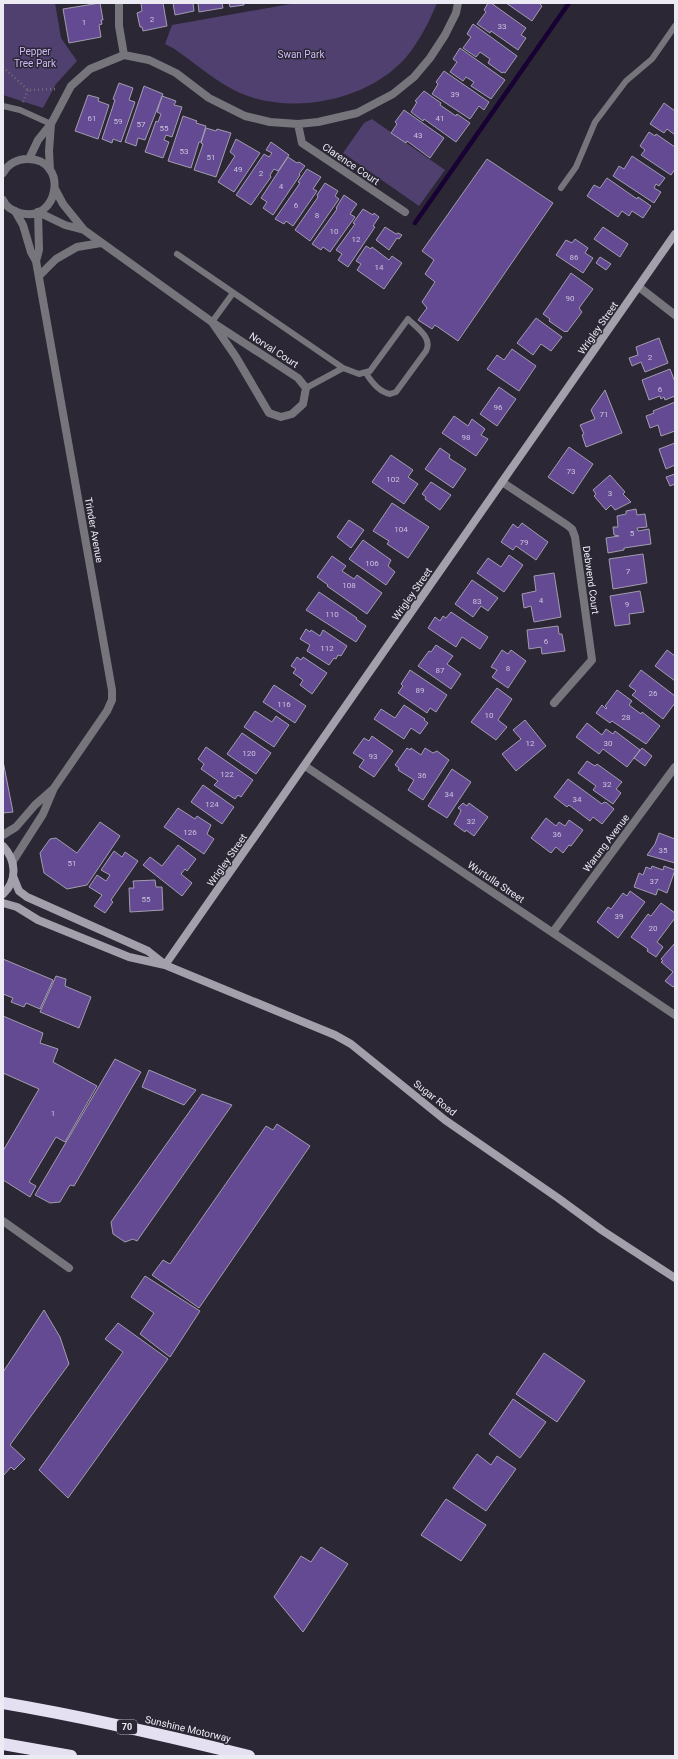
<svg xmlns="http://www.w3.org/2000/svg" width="678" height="1759" viewBox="0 0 678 1759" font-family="Roboto,sans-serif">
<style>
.green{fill:#50406f}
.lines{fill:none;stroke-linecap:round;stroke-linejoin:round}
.stream{stroke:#180133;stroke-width:4.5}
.building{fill:#644a93;stroke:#a19dad}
.path{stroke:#6f6c78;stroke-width:2.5;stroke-dasharray:1 3;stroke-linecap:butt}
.lane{stroke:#77757c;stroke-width:6}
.street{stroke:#77757c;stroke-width:8}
.secondary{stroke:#a3a0ab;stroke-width:8}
.highway{stroke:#e4dff1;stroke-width:12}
.labels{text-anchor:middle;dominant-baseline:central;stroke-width:3;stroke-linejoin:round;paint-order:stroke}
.number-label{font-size:8px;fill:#cac2db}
.shield{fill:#2b2734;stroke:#b2b0ba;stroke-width:1}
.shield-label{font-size:9px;font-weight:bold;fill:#eceaf3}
.park-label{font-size:10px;fill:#cdbaf8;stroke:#2b2734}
.street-label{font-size:10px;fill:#eceaf3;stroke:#2b2734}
</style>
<rect width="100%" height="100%" fill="#2b2734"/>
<path class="green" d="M3,3H55L61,38L77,61L56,84L43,108L3,95Z
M296,3H437C430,20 422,36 411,51C376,99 294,117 240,93C216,82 195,63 173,48L165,44L172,25Z
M372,119L445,170L419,206L343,153L364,123Z"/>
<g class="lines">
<path class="stream" d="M415,223L569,3"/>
</g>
<path class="building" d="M100,3L103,20H101L102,24L99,25L101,37L69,43L63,9Z
M141,3H163L167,26L143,31L142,27H140L137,13L142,11Z
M173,3H193L194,11L175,15Z
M198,3H222L223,8L199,12Z
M229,3H244V5L230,7Z
M488,3H491L526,28L521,35L526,38L518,50L491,31L490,33L477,24L486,12L484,10Z
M506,3H539L542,6L532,21Z
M473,24L517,56L505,73L503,72L502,73L488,63L490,59L480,52L476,57L463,48L471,37L467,34Z
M460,48L505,80L491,99L471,86L474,82L466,77L463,81L450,72L457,62L453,59Z
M444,71L489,102L484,110L479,106L470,119L432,94L438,84L436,82Z
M119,83L133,88L129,100L135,102L121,142L113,139L112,143L102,139L115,100L113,99Z
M144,86L163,94L145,140L138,138L136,146L125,142Z
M424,91L441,103L440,105L456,116L457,114L470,123L456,142L424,119L423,121L411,112L417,102L415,101Z
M88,95L99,98L98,101L109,105L98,139L75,131Z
M162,96L176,101L174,105L182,107L172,137L166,135L164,140L169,142L163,158L145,152L156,121L158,122L161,114L157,112Z
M664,103L675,111V135L667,129L664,133L650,124Z
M404,110L444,138L430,158L407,141L406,143L391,133L397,124L395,122Z
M183,116L197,121L196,123L206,126L201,142H199L191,168L168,161Z
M206,128L216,131L217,129L231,133L216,177L194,170L203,144L201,143Z
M649,132L655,136L656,134L675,147V169L671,175L641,155L645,150L640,146Z
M236,139L260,153L234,192L218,182L235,156L230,152Z
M271,142L289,155L278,171L274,169L270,175L271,177L251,205L236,195L264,154L269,157L272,153L266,150Z
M632,156L665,178L659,186L656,184L654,188L661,192L654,203L613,176L619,166L624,169Z
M288,157L297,163L299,162L305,166L299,174L300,175L273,215L263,208L267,202L261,198Z
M487,159L553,203L458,341L435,325L432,329L418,320L427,308L422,302L435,282L425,274L434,260L422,251Z
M307,169L321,177L313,189L317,191L293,226L286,221L284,224L275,219L300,183L298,182Z
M607,178L637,199L638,197L651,206L643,218L632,211L629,216L622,211L618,217L587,196L594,185L600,188Z
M325,183L338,191L335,196L339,199L310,241L295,230L318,197L317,195Z
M344,195L357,204L350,214L355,217L330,252L323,247L321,250L312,244L337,209L336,208Z
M363,209L373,215L374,213L379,217L373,226L375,227L348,267L338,260L342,254L336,250L355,224L353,223Z
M385,227L396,234L398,233L402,235L399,239L397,238L389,250L376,240Z
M603,227L628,244L620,257L594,239Z
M575,239L588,248L585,253L593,258L583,273L556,255L566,240L572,243Z
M366,246L371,249L372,247L389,260L392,256L402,263L384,289L357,270L361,264L356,261Z
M600,257L611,264L606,270L596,263Z
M571,273L593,289L579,308L582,312L567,332L566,331L565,332L549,321L550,319L543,314Z
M536,318L562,337L551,351L541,344L533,355L517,343Z
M659,338L668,363L645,372L641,362L632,366L629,358L638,355L636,347Z
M512,349L536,366L519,391L487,369L497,355L504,360Z
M670,369L675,382V396L665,400L664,397L661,399L660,396L649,400L642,380Z
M499,387L516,399L497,426L480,414Z
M605,390L622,433L586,447L582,435L584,434L580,425L595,419L591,410Z
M675,402V431L661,436L658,425L650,428L646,416L654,413L653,411Z
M454,416L468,426L472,419L485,429L481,435L488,439L476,456L442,433Z
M675,443V465L666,469L659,449Z
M569,447L593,464L573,494L548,477Z
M440,448L450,455L449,458L466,469L453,488L425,469Z
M391,455L413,470L408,477L418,484L404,504L372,482Z
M675,474V484L670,486L666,477Z
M610,475L625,492L623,494L631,502L615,510L611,505L606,510L594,496L596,494L593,490Z
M431,482L451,495L440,510L425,499L426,497L422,494Z
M392,503L429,527L408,558L387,544L389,541L373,531Z
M636,509L637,515L645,514L647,527L637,528L638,531L649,529L651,544L624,548V550L608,553L606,538L619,536L614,535L613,527H618L617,516L626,514V511Z
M349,520L364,530L351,548L337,537Z
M522,523L548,542L536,560L516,546L513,550L501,542L513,524L518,528Z
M363,540L391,560L388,566L395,572L386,585L349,559Z
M643,554L647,583L613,589L609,559Z
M509,555L523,565L504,592L477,573L488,558L501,567Z
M332,556L346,566L342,571L354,579L357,575L382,593L367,614L327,586L328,585L317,577Z
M554,573L561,617L534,622L531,606L524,608L522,594L536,591L534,576Z
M472,580L498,598L488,611L481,606L473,617L455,604Z
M640,591L644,612L629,614L630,624L615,626L610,596Z
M319,592L357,618L356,619L366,626L356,642L306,610Z
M451,612L488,637L480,649L462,637L456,647L428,628L435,617L440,621L443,616L446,618Z
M558,626L559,634H562L565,651L542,654L541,647L529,649L527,630Z
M306,629L310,632L311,630L320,636L323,630L347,646L341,656L338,655L336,659L334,658L329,665L307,651L310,645L300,639Z
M436,645L453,656L447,664L461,674L451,689L418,666L429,651L431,652Z
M502,650L508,654L511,650L526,661L508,688L492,677L497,670L491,667Z
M667,650L675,656V681L655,666Z
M297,657L301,660L303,657L327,673L312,694L300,685L303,680L293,673L296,669L291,666Z
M410,670L447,695L436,712L430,708L427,713L398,693L403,686L401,684Z
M641,670L675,696V703L663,719L632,695L636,691L629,686Z
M274,685L306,706L295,723L263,702Z
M497,688L512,699L498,720L507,727L496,740L471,722Z
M617,690L632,701L629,705L641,714L642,712L660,726L646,744L612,721L610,723L596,713L602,705L606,709L607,708L605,706Z
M404,705L425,719L424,720L428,723L420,734L411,728L404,739L374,719L381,709L395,718Z
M255,711L272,722L276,716L289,725L274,747L244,727Z
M525,720L546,746L516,771L502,754L521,739L513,730Z
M587,723L602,735L606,729L613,734L615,731L640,750L627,767L603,749L599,754L576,737Z
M242,733L271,753L256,774L227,754Z
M372,736L393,751L374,777L359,767L364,760L353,753L364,738L369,741Z
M206,747L253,780L241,797L238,795L235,799L214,785L218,781L201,769L204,764L198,759Z
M407,748L410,750L411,748L421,755L425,748L433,753L437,751L449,760L423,800L408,790L414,780L398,770L399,768L395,765Z
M642,748L652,756L645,766L634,758Z
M3,761L13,812L3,813Z
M587,761L595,766L597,764L622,782L616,789L621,793L613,804L593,790L596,786L578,773Z
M452,769L471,782L447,818L428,806Z
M568,779L602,804L604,802L607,803L614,809L602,824L593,817L590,821L569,805L567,807L554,797Z
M203,785L234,807L222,824L191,802Z
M463,803L467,806L469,803L488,817L474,836L466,830L465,832L454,824L460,813L461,810L458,808Z
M178,808L195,819L197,816L211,825L207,834L214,839L204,854L164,827Z
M546,818L556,826L559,822L565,826L569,820L583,830L571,846L569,845L563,853L556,847L551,853L531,838Z
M100,822L120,836L87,885L67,889L44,873L40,853L50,839L56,838L77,853Z
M659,833L675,839V863L647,855L655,844Z
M178,845L196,859L187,871L185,869L181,874L192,883L182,896L143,865L150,857L162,866Z
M114,851L122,857L125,852L138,861L111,900L113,902L105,913L94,906L102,895L89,887L97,875L106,881L110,875L101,870Z
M652,866L663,870L664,866L675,870L667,893L658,889L656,895L634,887L639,873L643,875L646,867L651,869Z
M155,880L156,887H162L163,910L130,912L129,888H134L133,881Z
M630,891L645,902L618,938L597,922L608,907L611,909L623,893L627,896Z
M661,903L675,913V918L657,942L663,947L656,957L647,951L648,949L631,937L648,914L651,916Z
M675,943V985L673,987L665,981L673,972L661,962L663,961L661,959Z
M3,959L53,980L40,1009L26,1003L24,1007L11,1002L13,998L3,994Z
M56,976L66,979L65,986L91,997L79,1028L40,1012Z
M3,1016L43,1033L40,1043L58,1049L53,1062L97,1086L65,1142L56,1137L29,1182L36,1186L30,1197L3,1180V1151L39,1089L3,1073Z
M115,1059L141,1072L74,1186L70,1185L60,1202L50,1203L35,1195Z
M149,1070L196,1090L184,1105L142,1087Z
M202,1094L232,1105L137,1241L133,1239L125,1242L113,1234L111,1222Z
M277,1124L310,1146L199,1308L152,1275L163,1260L170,1264L266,1126L273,1130Z
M145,1276L200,1311L170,1357L140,1334L154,1313L131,1297Z
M44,1310L60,1337L69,1364L10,1445L25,1459L14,1470L11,1467L3,1476V1372Z
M118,1323L168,1359L68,1498L39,1470L123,1352L105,1339Z
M544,1353L585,1381L557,1422L516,1394Z
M513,1399L546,1422L520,1458L489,1434Z
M477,1454L491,1465L497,1456L516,1469L486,1511L453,1488Z
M446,1499L486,1525L461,1561L421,1535Z
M321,1547L348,1564L303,1632L274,1597L301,1556L311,1562Z"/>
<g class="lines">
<path class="path" d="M3,67L28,90L58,89
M23,102L28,90"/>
<path class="lane" d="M3,106L20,110L51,124
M561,188L576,167L595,122L626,81L652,59L675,26
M177,254L343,368
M212,322L233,293
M306,388L343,368L359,374L370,371L408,319C417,328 433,338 426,351L396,392L390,394C379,392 372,383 366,373"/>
<path class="street" d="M119,3V26L124,55
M298,124L302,143L405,212
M29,159L38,140L51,124L71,86L90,69L124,55L149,60L176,73L209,98L245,116L270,122L298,124L318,122L357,113L393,94L414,77L430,58L445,35L456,13L458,3
M50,170L49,151L51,124
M3,173C8,164 18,158 29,159C69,160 59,224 20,213C13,211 6,207 3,200
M55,189L63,204L84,230L212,322L298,378L306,388L303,404L292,414L281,417L269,413L236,357L212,322
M15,211L23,225L31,252L36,261
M38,212L65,225L84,230
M39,276L56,259L77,247L101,243
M639,287L675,315
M502,482L567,525L572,529L575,537L592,660L554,703
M305,766L675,1015
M3,835L16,827L35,805L52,790
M13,861L43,814L54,788L107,711L112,700V690L36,261L39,250L38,212
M553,932L675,767
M3,1221L69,1268"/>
<path class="secondary" d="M3,846C16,860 18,880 3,894
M13,876L19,891L27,897L148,951L163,963
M3,903L17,907L38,920L129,957L165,965L335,1035L351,1044L445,1120L558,1198L603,1231L675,1278
M165,965L675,234"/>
<path class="highway" d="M3,1703C86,1717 168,1736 249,1756
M3,1744L71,1756"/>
</g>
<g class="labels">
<g class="number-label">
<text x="152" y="19">2</text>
<text x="84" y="22">1</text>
<text x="502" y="26">33</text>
<text x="455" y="94">39</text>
<text x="92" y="118">61</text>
<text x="440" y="118">41</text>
<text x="118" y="121">59</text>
<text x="141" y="124">57</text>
<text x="164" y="128">55</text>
<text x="418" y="135">43</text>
<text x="184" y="151">53</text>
<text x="211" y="157">51</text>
<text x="238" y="169">49</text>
<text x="261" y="173">2</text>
<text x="281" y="186">4</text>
<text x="296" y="205">6</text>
<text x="317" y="215">8</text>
<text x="334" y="231">10</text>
<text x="356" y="239">12</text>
<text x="574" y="257">86</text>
<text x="379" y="267">14</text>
<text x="570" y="298">90</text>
<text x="650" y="357">2</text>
<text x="660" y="389">6</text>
<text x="498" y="407">96</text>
<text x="604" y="414">71</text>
<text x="466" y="437">98</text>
<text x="571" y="471">73</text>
<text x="393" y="479">102</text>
<text x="610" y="493">3</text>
<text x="401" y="529">104</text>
<text x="632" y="533">5</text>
<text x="524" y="542">79</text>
<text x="372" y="563">106</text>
<text x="628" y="571">7</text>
<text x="349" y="585">108</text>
<text x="541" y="600">4</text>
<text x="477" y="601">83</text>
<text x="627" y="604">9</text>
<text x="332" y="614">110</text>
<text x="546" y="641">6</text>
<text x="327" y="648">112</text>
<text x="508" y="668">8</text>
<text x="440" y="670">87</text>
<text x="420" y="690">89</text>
<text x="653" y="693">26</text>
<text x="284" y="704">116</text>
<text x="489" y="715">10</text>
<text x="626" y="717">28</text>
<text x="530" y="743">12</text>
<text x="608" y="743">30</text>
<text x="249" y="753">120</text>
<text x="373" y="756">93</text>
<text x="227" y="774">122</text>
<text x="422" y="775">36</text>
<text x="607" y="784">32</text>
<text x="449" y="794">34</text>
<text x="577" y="799">34</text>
<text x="212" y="804">124</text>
<text x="471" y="821">32</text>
<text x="190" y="832">126</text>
<text x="557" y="834">36</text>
<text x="663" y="850">35</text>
<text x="72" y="863">51</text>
<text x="654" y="881">37</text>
<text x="146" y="899">55</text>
<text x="619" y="916">39</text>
<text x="653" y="928">20</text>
<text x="53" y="1113">1</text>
</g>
<rect class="shield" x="117" y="1720" width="20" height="14" rx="3"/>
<g class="shield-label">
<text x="127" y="1727">70</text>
</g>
<g class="park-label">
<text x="35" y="51">Pepper<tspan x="35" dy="12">Tree Park</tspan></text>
<text x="301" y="54">Swan Park</text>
</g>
<g class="street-label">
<text transform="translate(351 164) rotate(34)">Clarence Court</text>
<text transform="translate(598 328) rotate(-55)">Wrigley Street</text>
<text transform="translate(274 350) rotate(33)">Norval Court</text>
<text transform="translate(94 530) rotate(80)">Trinder Avenue</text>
<text transform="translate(591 580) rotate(82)">Debwend Court</text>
<text transform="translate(412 594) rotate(-55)">Wrigley Street</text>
<text transform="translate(606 843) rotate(-53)">Warung Avenue</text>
<text transform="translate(227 860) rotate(-55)">Wrigley Street</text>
<text transform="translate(496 882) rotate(34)">Wurtulla Street</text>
<text transform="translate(435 1098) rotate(38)">Sugar Road</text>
<text transform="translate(188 1729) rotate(13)">Sunshine Motorway</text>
</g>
</g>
<rect width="678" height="1759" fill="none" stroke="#eceaf3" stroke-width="8"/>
</svg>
